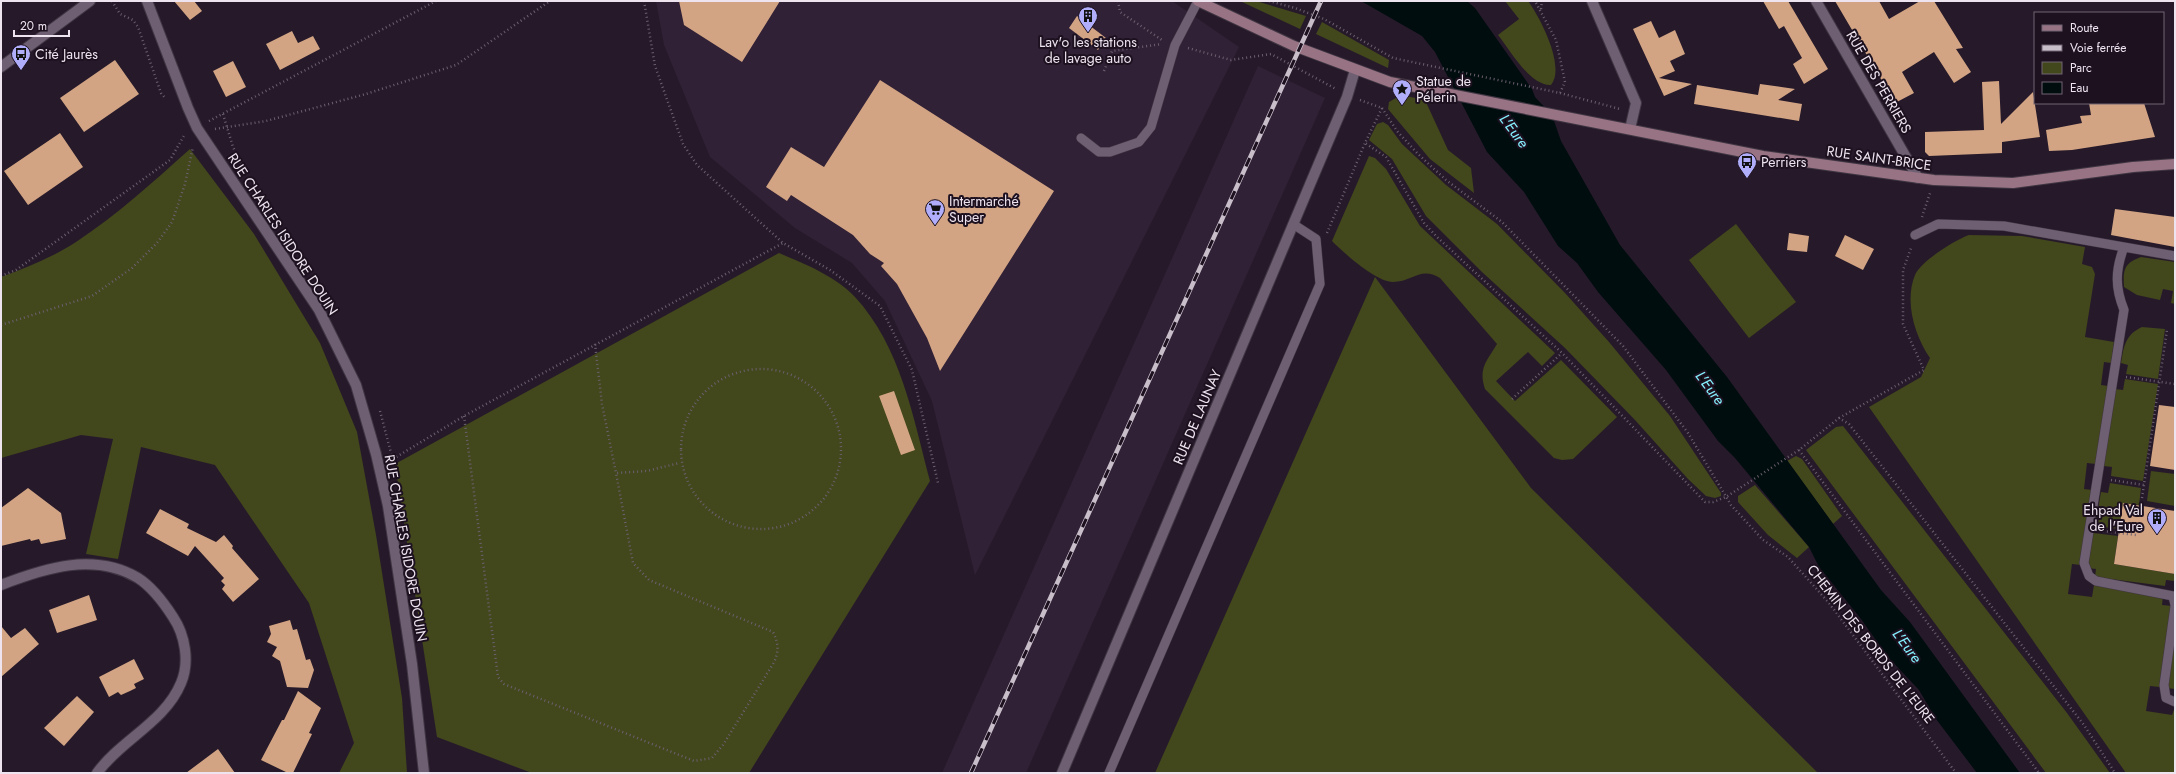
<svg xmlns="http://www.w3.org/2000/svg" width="2176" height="774" viewBox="0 0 2176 774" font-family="Jost,sans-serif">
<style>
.built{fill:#312136}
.green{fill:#42471c}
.water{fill:#000d0f}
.building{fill:#d2a483}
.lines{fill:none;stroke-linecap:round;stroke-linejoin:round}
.service-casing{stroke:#403643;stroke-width:10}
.minor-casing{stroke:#403643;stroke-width:12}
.tertiary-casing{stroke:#403643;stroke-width:12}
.secondary-casing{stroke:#403643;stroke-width:12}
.path{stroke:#6b606f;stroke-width:2.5;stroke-dasharray:1 3;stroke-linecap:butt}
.service{stroke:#6e5f72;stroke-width:9}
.minor{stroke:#6e5f72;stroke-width:10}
.tertiary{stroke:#6e5f72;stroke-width:10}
.secondary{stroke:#987384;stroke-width:10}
.rail-casing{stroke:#c8beca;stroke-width:4.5}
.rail{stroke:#1d1120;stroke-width:3;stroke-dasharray:9;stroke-linecap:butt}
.labels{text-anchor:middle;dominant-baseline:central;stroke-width:4;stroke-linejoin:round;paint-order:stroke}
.poi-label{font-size:14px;fill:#ede4ef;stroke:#1d1120;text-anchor:start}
.street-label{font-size:14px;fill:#ede4ef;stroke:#1d1120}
.water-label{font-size:15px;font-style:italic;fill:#85f0fe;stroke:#1d1120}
</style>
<rect width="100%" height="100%" fill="#261a2a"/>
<path class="built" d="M656,1H1172L1239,47L975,575L932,401L885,301L852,263L795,228L710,157L664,45Z
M1258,66L1325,98L1026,773H942Z"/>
<path class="green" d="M1240,1H1256L1306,16L1300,29Z
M1505,1H1528C1540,17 1566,67 1551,85C1530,86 1510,50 1498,35L1519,19Z
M1322,22L1389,60L1388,68L1316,34Z
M1401,95L1425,100L1448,150L1471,168L1474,193L1430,159L1388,109L1389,102Z
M1383,122L1388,125L1402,144L1446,185L1497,224L1565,293L1609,342L1670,416L1721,493V496L1715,498L1706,496L1688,479L1635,420L1565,348L1482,272L1426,216L1392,159L1369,140L1377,124Z
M190,149L254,234L320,343L357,432L376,535L402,698L407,773H339L354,743L309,603L215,465L141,447L118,559L86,554L113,439L81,435L1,458V277C26,268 53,257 76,242C117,215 153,182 190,149Z
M1369,156L1375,158L1386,169L1420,226L1555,353L1542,366L1528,352L1496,381L1515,401L1561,360L1617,417L1573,459L1562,460L1554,458L1485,389C1478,368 1487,361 1497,344L1440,278C1421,266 1412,282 1393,282C1376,282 1344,253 1332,241Z
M1736,224L1796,302L1749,338L1689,260Z
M1969,235L2022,236L2085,247L2082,264L2092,267L2095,274L2085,337L2114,342L2111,363L2104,362L2101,385L2108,386L2096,464L2087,463L2084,489L2092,490L2081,565L2072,564L2068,594L2092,597L2094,585L2163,595L2162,605L2172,606L2160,687L2150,686L2146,711L2172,715L2175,707V773H2126L1869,407L1921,377L1930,358C1915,336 1904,302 1915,275C1921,261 1955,240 1969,235Z
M779,253C803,263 837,277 855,297C901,347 913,417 930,481L749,773H532L437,737L395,464Z
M2141,257L2175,262V304L2171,303L2173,291L2163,289L2160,300L2137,295L2124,287C2123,270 2124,263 2141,257Z
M1375,277L1531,488L1818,773H1155Z
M2142,327L2165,329L2158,379L2126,374L2128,365L2121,363C2124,346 2125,335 2142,327Z
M2125,379L2158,384L2143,481L2111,476L2112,467L2104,466L2115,389L2123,390Z
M1843,426L2067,713L2110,773H2046L1806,450L1836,427Z
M1796,456L1802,459L1842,516L1833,524L1787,461Z
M2151,471L2175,474V506L2147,501Z
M2110,483L2141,488L2139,505L2123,503L2119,529L2095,526L2101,492L2108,493Z
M1755,485L1809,547L1797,558L1768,535L1738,502V496Z
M2093,533L2118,536L2114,564L2175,574V581L2166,580L2165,586L2095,577L2096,569L2088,568Z
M2173,648L2175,649V689L2167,688Z"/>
<path class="water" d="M1361,1H1467L1475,8L1532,89L1535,97L1552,115L1561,141L1620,245L1727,377L1881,590L1910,622L2020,773H1977L1936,719L1919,690L1887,656L1861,619L1819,567L1809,547L1735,458L1718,441L1666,370L1598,292L1577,263L1558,246L1524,192L1487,152L1435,52L1422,36Z"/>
<path class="building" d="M174,1H194L202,11L190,20Z
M679,1H780L742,62L684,25Z
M1763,1H1788L1828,69L1804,84L1793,64L1802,58L1784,26L1779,29Z
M1835,1H1879L1889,19L1920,1H1934L1963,48L1956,49L1971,72L1954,83L1934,52L1902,72L1914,93L1895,103Z
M1077,16L1106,38L1098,50L1069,28Z
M1651,21L1659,38L1675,30L1685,54L1670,61L1675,71L1659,78L1692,84L1664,96L1633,29Z
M292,31L298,43L313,36L320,49L280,70L266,44Z
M115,60L139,94L84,132L60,98Z
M233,61L246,87L226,97L213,71Z
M880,80L1054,191L940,371L927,338L897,284L881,266L884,263L870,254L853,235L791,195L787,201L766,187L791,147L824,167Z
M1999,81L2001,124L2033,92L2040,137L2002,142V153L1929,156L1925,152V132L1984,130L1982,82Z
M1760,84L1795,89L1778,100L1802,104L1799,121L1694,104L1697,85L1758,95Z
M2089,103H2144L2155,137L2072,150L2049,151L2046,130L2082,123L2080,116L2091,115Z
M60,133L83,167L28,205L4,171Z
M2115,209L2175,217V247L2111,235Z
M1789,233L1809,236L1807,252L1787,250Z
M1845,235L1874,249L1863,270L1835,256Z
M894,391L915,450L901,455L879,396Z
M2159,405L2175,407V470L2150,466Z
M28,488L61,513L66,539L41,544L39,539L31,541L30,539L1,546V508Z
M2123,503L2175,511V574L2114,564Z
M160,509L189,524L187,528L216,542L224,535L233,546L232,548L259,579L233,602L222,589L225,585L221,581L224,578L195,546L188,556L146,533Z
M89,595L97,620L57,633L49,610Z
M290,620L293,630L297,629L306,660L310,659L314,670L308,688L287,687L280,661L272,656L277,647L267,642L271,634L269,626Z
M1,626L11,638L25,628L39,644L1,677Z
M134,659L144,679L134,684L136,688L130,691L121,695L118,692L109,697L99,677Z
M298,691L321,708L309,733L312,734L293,773H288L261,760L282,720H284Z
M77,696L94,712L64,746L44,728Z
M218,749L235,773H186Z"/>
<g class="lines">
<g class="service-casing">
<path id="service" d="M1081,138L1099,152H1110L1139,142L1151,127L1175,45L1198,1
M1915,235L1938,224L2004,226L2175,256
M2124,247C2115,271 2115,287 2124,310L2084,563L2089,576L2096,581L2173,596L2175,605
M2175,606L2164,685L2166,698L2175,702
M1109,773L1320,284L1316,239L1293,224"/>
</g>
<g class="minor-casing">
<path id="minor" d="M1592,1L1636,103L1630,129
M1,585C45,568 94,552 138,578C152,587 164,603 173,617C185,635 190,662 181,683C165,722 121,740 97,773"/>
</g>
<g class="tertiary-casing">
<path id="tertiary" d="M147,1L188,108L197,128L319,310L356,385L376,454L388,506L412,664L424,773
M1816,1L1918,178
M1,67L90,1
M1062,773L1311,182L1347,97L1355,70"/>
</g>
<g class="secondary-casing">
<path id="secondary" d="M1198,1L1294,46L1390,82L1763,156L1934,180L2013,183L2133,167L2175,164"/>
</g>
<path class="path" d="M112,1L120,14L133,20L138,27L161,93L165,98
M644,1L655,66L683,144L697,165L783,243L830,270L880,306L912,370L938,483
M1118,1L1120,12L1162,40
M1269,1L1295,8L1324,19L1393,58L1560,93L1565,82L1556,40L1535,1
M1541,9L1542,1
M1188,48L1231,60L1271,54L1336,89
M1104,71L1112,51L1162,44
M1560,93L1620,109
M1360,100L1382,108
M1382,108L1365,143L1386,157L1424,223L1437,237L1562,353L1705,502H1713L1726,497L1799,450L1839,418L1849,424L2084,725L2115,773
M1382,108L1397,131L1418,154L1446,180L1502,222L1623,346L1688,433L1731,505L1763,540L1788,557L1829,603L1956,773
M223,114L233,147L244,170
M209,121L436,1
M215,129L266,121L366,94L456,65L550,1
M1922,217L1930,193
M1327,233L1365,143
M1,276L16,270L170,160L185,134
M1,325L92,296L132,268L157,243L172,222L185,184L193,147
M595,344L602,404L616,473L647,471L679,463
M681 449a80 80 0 1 1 160 0a80 80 0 1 1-160 0Z
M2126,377L2175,384
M1512,399L1562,353
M380,411L396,472
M464,416L498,677L504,684L694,761L712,758L723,745L773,664C779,653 779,644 773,632L649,580L633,563L616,473
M1839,418L1924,370L1903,324V270L1911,248
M1799,450L2039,773
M393,459L464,416L783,243
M2111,480L2144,485
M2142,498L2167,330
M2103,531L2136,535"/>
<use href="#service" class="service"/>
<use href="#minor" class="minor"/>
<use href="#tertiary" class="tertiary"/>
<use href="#secondary" class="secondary"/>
<g class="rail-casing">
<path id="rail" d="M971,773L1321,1"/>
</g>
<use href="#rail" class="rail"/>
</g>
<defs>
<g id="building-pin" transform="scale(1)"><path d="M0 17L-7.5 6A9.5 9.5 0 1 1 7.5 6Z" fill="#b0aefa" stroke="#1d1120"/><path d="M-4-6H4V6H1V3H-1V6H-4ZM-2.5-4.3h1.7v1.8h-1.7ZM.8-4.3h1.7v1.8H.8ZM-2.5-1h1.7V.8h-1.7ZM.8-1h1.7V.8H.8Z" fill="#111"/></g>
<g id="bus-pin" transform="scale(1)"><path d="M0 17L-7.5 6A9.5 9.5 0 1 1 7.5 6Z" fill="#b0aefa" stroke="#1d1120"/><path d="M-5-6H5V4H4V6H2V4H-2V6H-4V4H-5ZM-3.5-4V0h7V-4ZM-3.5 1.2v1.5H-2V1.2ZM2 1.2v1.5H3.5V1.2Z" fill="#111"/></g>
<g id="sight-pin" transform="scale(1)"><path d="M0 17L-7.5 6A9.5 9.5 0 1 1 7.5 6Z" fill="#b0aefa" stroke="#1d1120"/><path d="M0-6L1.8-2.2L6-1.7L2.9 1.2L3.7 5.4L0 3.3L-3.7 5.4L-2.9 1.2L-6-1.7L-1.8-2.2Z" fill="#111"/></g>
<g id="supermarket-pin" transform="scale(1)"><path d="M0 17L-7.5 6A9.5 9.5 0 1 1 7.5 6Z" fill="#b0aefa" stroke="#1d1120"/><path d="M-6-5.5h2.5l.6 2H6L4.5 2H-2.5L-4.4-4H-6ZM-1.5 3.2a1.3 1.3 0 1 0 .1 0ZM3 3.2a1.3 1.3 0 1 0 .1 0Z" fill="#111"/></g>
</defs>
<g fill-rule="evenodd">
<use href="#building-pin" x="1088" y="16"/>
<use href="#bus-pin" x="21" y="54"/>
<use href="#sight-pin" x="1402" y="89"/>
<use href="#bus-pin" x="1747" y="162"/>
<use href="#supermarket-pin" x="935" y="209"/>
<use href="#building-pin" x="2157" y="518"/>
</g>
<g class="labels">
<g class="poi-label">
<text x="1088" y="42" text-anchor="middle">Lav'o les stations<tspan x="1088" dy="16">de lavage auto</tspan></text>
<text x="35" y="54">Cité Jaurès</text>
<text x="1416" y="81">Statue de<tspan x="1416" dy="16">Pélerin</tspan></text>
<text x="1761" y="162">Perriers</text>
<text x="949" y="201">Intermarché<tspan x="949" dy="16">Super</tspan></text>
<text x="2143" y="510" text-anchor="end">Ehpad Val<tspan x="2143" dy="16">de l'Eure</tspan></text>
</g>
<g class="street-label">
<text transform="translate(1879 82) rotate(60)">RUE DES PERRIERS</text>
<text transform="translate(1879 158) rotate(8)">RUE SAINT-BRICE</text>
<text transform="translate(283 234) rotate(57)">RUE CHARLES ISIDORE DOUIN</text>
<text transform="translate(1197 417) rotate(-67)">RUE DE LAUNAY</text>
<text transform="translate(406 548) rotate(80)">RUE CHARLES ISIDORE DOUIN</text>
<text transform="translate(1871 644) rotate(52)">CHEMIN DES BORDS DE L'EURE</text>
</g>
<g class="water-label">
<text transform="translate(1514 131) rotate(53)">L'Eure</text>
<text transform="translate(1710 388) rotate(53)">L'Eure</text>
<text transform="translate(1907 646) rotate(53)">L'Eure</text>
</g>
</g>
<rect width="2176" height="774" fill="none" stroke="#ede4ef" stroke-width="4"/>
<rect x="2034" y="12" width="130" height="92" fill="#1d1120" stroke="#706573"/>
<rect x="2042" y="25" width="20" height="6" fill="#987384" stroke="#706573"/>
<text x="2070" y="32" font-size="12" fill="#ede4ef">Route</text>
<rect x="2042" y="45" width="20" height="6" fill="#c8beca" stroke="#706573"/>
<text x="2070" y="52" font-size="12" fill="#ede4ef">Voie ferrée</text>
<rect x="2042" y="62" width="20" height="12" fill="#42471c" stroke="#706573"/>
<text x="2070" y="72" font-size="12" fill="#ede4ef">Parc</text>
<rect x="2042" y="82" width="20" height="12" fill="#000d0f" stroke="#706573"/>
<text x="2070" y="92" font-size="12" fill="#ede4ef">Eau</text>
<path d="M14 30v6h55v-6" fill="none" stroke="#ede4ef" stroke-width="2"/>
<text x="20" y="30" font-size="12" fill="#ede4ef" stroke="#1d1120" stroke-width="3" paint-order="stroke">20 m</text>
</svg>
